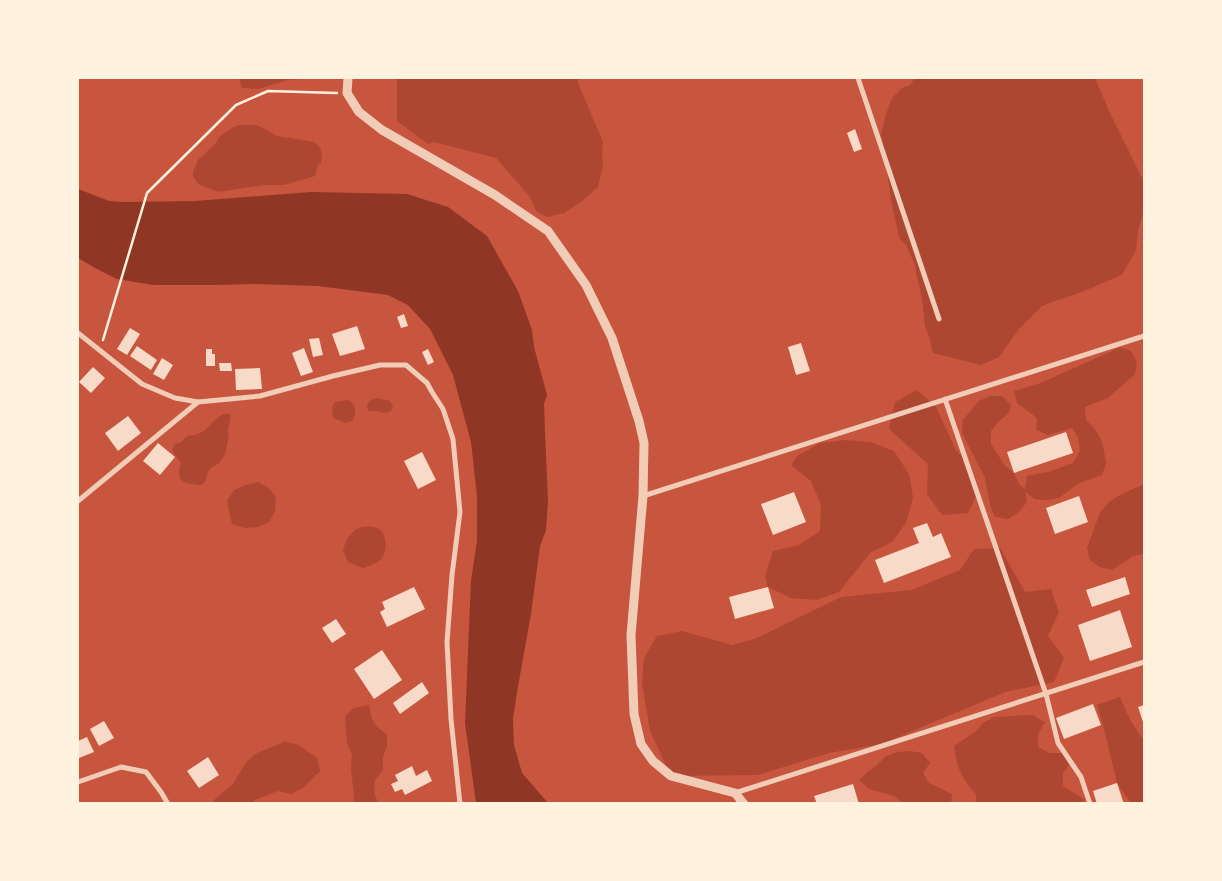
<svg xmlns="http://www.w3.org/2000/svg" width="1222" height="881" viewBox="0 0 1222 881" font-family="Raleway,sans-serif">
<style>
.green{fill:#ae4732}
.water{fill:#8f3625}
.building{fill:#f7dbc8}
.lines{fill:none;stroke-linecap:round;stroke-linejoin:round}
.path{stroke:#fff3e0;stroke-width:2.5}
.minor{stroke:#f1ccb7;stroke-width:5}
.tertiary{stroke:#f1ccb7;stroke-width:9}
</style>
<rect width="100%" height="100%" fill="#c8553d"/>
<path class="green" d="M239,78H314L288,80L258,89L242,88Z
M397,78H579L578,83L603,142L602,153L603,165L598,187L581,202L564,213L547,217L536,211L530,197L496,158L434,142L428,144L397,121Z
M915,78H1095L1109,111L1143,180L1144,210L1138,231L1136,250L1122,275L1077,294L1058,300L1042,306L1019,329L999,357L981,365L933,353L930,340L925,326L922,298L916,272L915,265L906,245L901,240L899,237L892,205L881,134L887,111L892,98L902,88L910,85Z
M239,125H257L277,136L314,142C322,148 323,154 321,163L318,165L315,176L284,185H264L218,192L198,184L193,176V172L198,160L216,143L219,137L232,128Z
M1119,347L1131,351L1137,362L1135,374L1108,398L1085,407L1086,420L1095,429L1101,439L1104,451L1106,463L1102,475L1079,483L1059,498L1047,500L1034,499L1025,491L1027,502L1018,513L1008,519L995,517L990,505L985,478L962,433L963,420L979,401L990,396H1002L1011,405L1009,413L999,421L991,431V444L1005,466L1014,473L1019,484L1025,489L1027,476L1048,472L1073,463L1080,451L1078,438L1072,428L1048,435L1036,430L1037,418L1017,403L1014,391L1038,384L1108,353Z
M917,390L936,407L956,450L972,468L979,490L968,513L942,515L927,494L928,464L889,429L895,402Z
M377,398L390,401L393,407L390,412L383,413L377,411H368L367,404L371,400Z
M348,400C357,406 357,412 352,421L346,423L333,418L332,408L335,402Z
M223,414H230C231,423 226,429 229,438C226,444 227,452 223,458C217,469 208,463 206,480L201,485C185,484 175,483 181,463L172,450L175,444L181,442C188,433 190,437 198,434C208,430 214,419 223,414Z
M845,440L871,442L894,451L909,474L913,498L906,523L892,542L870,553L839,592L817,600L791,598L768,587L765,576L773,551L799,545L820,531L821,505L811,481L791,465L797,456L820,443Z
M258,482L269,488L276,498L275,511L269,522L258,527L245,528L232,524L227,501L234,490L246,485Z
M1144,484V554L1133,556L1112,570L1100,567L1090,560L1087,548L1100,512L1109,502L1120,495Z
M362,527C368,527 374,526 379,529C387,534 388,552 381,559C376,564 369,566 363,568L348,562L343,550C346,540 352,529 362,527Z
M1000,548L1025,592L1051,589L1059,612L1048,636L1064,658L1054,682L1005,692L882,744L829,753L758,775L671,776L650,731L642,682L644,658L657,636L682,631L732,645L755,639L841,597L912,590L960,570L974,549Z
M1120,697L1130,720L1144,741V803H1131L1117,783L1104,729L1097,705Z
M369,705C372,721 372,725 387,734V746L383,757V770L375,780L374,792L378,803H353L354,797L351,768L352,755L347,743L345,716L354,708Z
M1033,715L1045,722L1038,734V747L1049,753H1062L1070,763L1063,773V786L1085,800L1079,804L976,803V794C961,779 957,767 954,746L975,732L983,723L994,717Z
M284,742L297,744L317,758L320,771L303,788L291,794L278,791L255,800L253,803H214L213,801L233,784L246,762L257,753Z
M910,751L922,753L930,763L923,773L929,783L952,794L951,803H903L894,796L869,789L859,780L865,775L866,773L876,766L886,756L897,752Z"/>
<path class="water" d="M78,189L109,201L125,202L195,201L311,192L407,194L448,207L487,236L518,291L532,330L534,347L547,395L544,404L545,432L548,501L546,530L540,546L531,614L517,692L513,719L514,745L522,773L548,803H476L465,723L471,581L477,541V496L471,442L453,375L430,329L408,305L388,295L318,286L257,284L215,285H153L117,279L95,268L78,258Z"/>
<path class="building" d="M855,129L862,149L854,152L847,133Z
M404,314L408,326L401,328L397,317Z
M357,326L365,349L340,356L332,334Z
M130,328L140,334L127,355L117,349Z
M319,338L323,355L313,357L309,339Z
M801,343L810,371L796,375L788,347Z
M137,346L157,360L151,370L130,356Z
M304,348L313,372L301,376L292,353Z
M206,349H212V354H215V366H206Z
M428,349L434,362L428,365L422,352Z
M162,358L173,365L164,380L153,374Z
M219,363H231L232,371H220Z
M93,367L105,378L91,393L79,382Z
M260,368L262,389L236,390L235,369Z
M128,416L141,433L118,451L105,433Z
M1066,432L1073,453L1014,473L1007,452Z
M158,443L175,457L160,475L143,461Z
M422,452L436,480L418,489L404,461Z
M794,492L806,522L773,535L761,504Z
M1079,496L1088,522L1055,534L1046,508Z
M927,523L933,537L941,533L951,557L884,583L875,560L919,543L913,528Z
M1125,577L1130,594L1092,607L1086,590Z
M414,587L425,609L387,627L380,612L385,609L382,602Z
M768,587L774,608L735,619L729,597Z
M1120,610L1132,647L1090,661L1078,625Z
M336,619L346,634L332,643L322,628Z
M382,650L402,680L374,699L354,669Z
M422,682L429,693L400,714L393,703Z
M1093,704L1101,725L1064,739L1056,718Z
M1144,705V725L1138,707Z
M104,721L114,738L99,746L90,729Z
M87,737L94,752L79,758L78,755V741Z
M208,757L219,775L199,788L187,771Z
M412,766L416,776L427,770L432,781L405,795L402,789L395,792L391,784L398,781L395,775Z
M1117,783L1124,804H1097L1093,791Z
M853,784L859,804H817L814,796Z"/>
<g class="lines">
<path class="path" d="M103,340L147,193L236,105L268,91L337,93"/>
<path class="minor" d="M858,78L939,319
M78,333L142,384L175,398L198,402L260,396L333,376L380,365H406L427,383L432,392L443,409L453,439L460,512L452,575L447,642L451,719L460,804
M945,399L1046,694L1058,743L1081,777L1090,804
M643,496L1144,336
M78,501L198,402
M78,782L121,767L146,772L161,792L168,804
M735,793L1144,662"/>
<path class="tertiary" d="M348,78L347,93L359,112L382,130L495,195L548,231L586,285L612,338L639,421L644,443L643,496L631,635L634,714L641,744L653,761L671,776L735,793L744,804"/>
</g>
<rect width="1222" height="881" fill="none" stroke="#fff3e0" stroke-width="158"/>
</svg>
